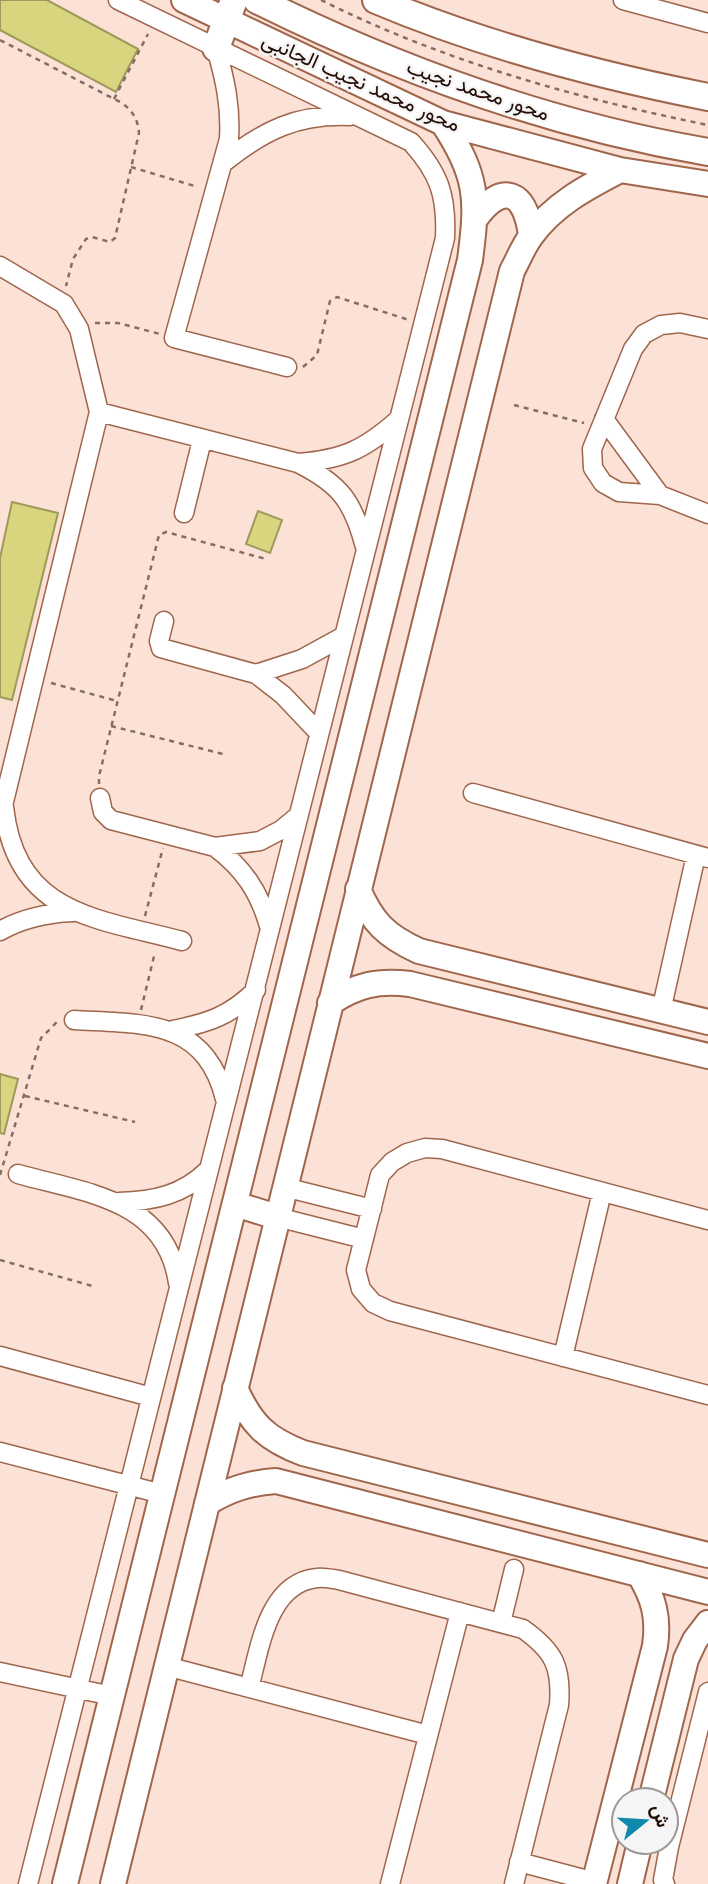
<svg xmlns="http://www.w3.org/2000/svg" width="708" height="1884" viewBox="0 0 708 1884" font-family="'Fira Sans',Vazirmatn,sans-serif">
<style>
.building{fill:#d9d47e;stroke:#9d9a5c;stroke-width:2}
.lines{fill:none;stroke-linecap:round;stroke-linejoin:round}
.street-casing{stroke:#9f664c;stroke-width:21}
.secondary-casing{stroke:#9f664c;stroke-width:28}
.primary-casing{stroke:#9f664c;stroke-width:30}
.path{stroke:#856d63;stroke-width:2.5;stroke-dasharray:5 5;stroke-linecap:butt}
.street{stroke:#fff;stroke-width:18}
.secondary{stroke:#fff;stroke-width:24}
.primary{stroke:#fff;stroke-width:26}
.labels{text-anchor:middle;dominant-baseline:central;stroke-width:5;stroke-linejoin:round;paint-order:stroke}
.street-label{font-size:21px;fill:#230d04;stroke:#f5f5f5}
</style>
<rect width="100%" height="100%" fill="#fce1d6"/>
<path class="building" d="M0,0H47L138,49L116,92L0,30Z
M12,502L58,513L12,700L0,697V558Z
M258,511L282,520L270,553L246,544Z
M0,1074L18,1079L4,1134L0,1133Z"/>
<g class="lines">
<g class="street-casing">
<path id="street" d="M623,0L708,23
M216,48C225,79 231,106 229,139L174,338L287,367
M223,163C264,130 297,114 350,116
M0,266L64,304L79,329L99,412L0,818
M708,329L680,323L661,325L644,334L633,349L592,449L593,468L603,483L619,492L660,495L708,514
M99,412L298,463C340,484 353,501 365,547
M604,419L660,495
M298,463C344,459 364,450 399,419
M184,513L202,440
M164,621L159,641L161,648L256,674L283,695L319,733
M256,674L302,659L344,636
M473,793L708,858
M100,798L103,812L111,820L215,847L260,841L281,830L298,816
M4,807C16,915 96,918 182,941
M215,847C243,868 259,891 269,926
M0,931C23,918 47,913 73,912
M661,1011L696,855
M74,1020C142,1024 205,1018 225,1099
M173,1030C208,1023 230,1016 256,990
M18,1174C85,1193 166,1199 178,1283
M284,1187L372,1209
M119,1202C154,1201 183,1195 208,1170
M277,1217L364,1239
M708,1220L442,1149L425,1148L407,1153L392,1162L380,1175L356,1270L361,1289L373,1303L390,1311L708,1395
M0,1356L151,1397
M563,1357L602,1192
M0,1452L162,1494
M501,1623L514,1569
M166,1666L428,1735
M0,1672L112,1696
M249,1688C260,1649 267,1583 317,1578C324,1577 332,1579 339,1580L523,1629C554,1651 562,1667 559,1705L514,1884
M669,1847L708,1692
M519,1862L595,1882
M28,1884L445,238C447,195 439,173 411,142L118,0
M390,1884L460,1612
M665,1884L663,1880L669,1847L666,1837"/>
</g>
<g class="secondary-casing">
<path id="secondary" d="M184,0L443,123L620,170L708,184
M475,219C503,180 526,192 531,236
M358,889C372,922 386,936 419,951L708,1022
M330,1003C356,985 378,980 410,984L708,1056
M235,1204L277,1217
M235,1388C251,1424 266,1439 303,1453L708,1555
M207,1503C230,1489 249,1483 276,1481L708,1592
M651,1800L686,1659L695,1640L708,1623
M65,1884L470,260C478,199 478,176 443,123
M113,1884L512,271C518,260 523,247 531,236C553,205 587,187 620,170
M594,1884L655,1646C659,1618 654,1598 639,1574
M630,1884L640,1842"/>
</g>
<g class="primary-casing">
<path id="primary" d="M257,0C400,71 551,125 708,152
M376,0C480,44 597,75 708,97
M216,48L234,0"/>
</g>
<path class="path" d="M321,0C443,61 575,98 708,125
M0,40L122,103C133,111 138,120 139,133L115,238L110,242L92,237L86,239L73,259L66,286
M114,99L148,34
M131,167L198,187
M95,323H118L160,334
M303,367L317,355L330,301L337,297L409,320
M514,405L584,423
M51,683L117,701
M111,726L223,754
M99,784V776L159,535L166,532L266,559
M145,916L163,848
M141,1010L155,952
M25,1096L135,1122
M0,1175L41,1038L57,1022
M0,1260L96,1287"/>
<use href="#street" class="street"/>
<use href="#secondary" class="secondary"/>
<use href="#primary" class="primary"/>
</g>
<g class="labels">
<g class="street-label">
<text transform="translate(361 82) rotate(24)">محور محمد نجيب الجانبى</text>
<text transform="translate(478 90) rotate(19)">محور محمد نجيب</text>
</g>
</g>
<g transform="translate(645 1821) rotate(72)"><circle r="33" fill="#f5f5f5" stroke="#a19895" stroke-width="2"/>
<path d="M0-5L12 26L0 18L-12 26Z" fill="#1189ad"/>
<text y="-10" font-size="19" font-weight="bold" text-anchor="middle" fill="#230d04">ش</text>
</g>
</svg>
